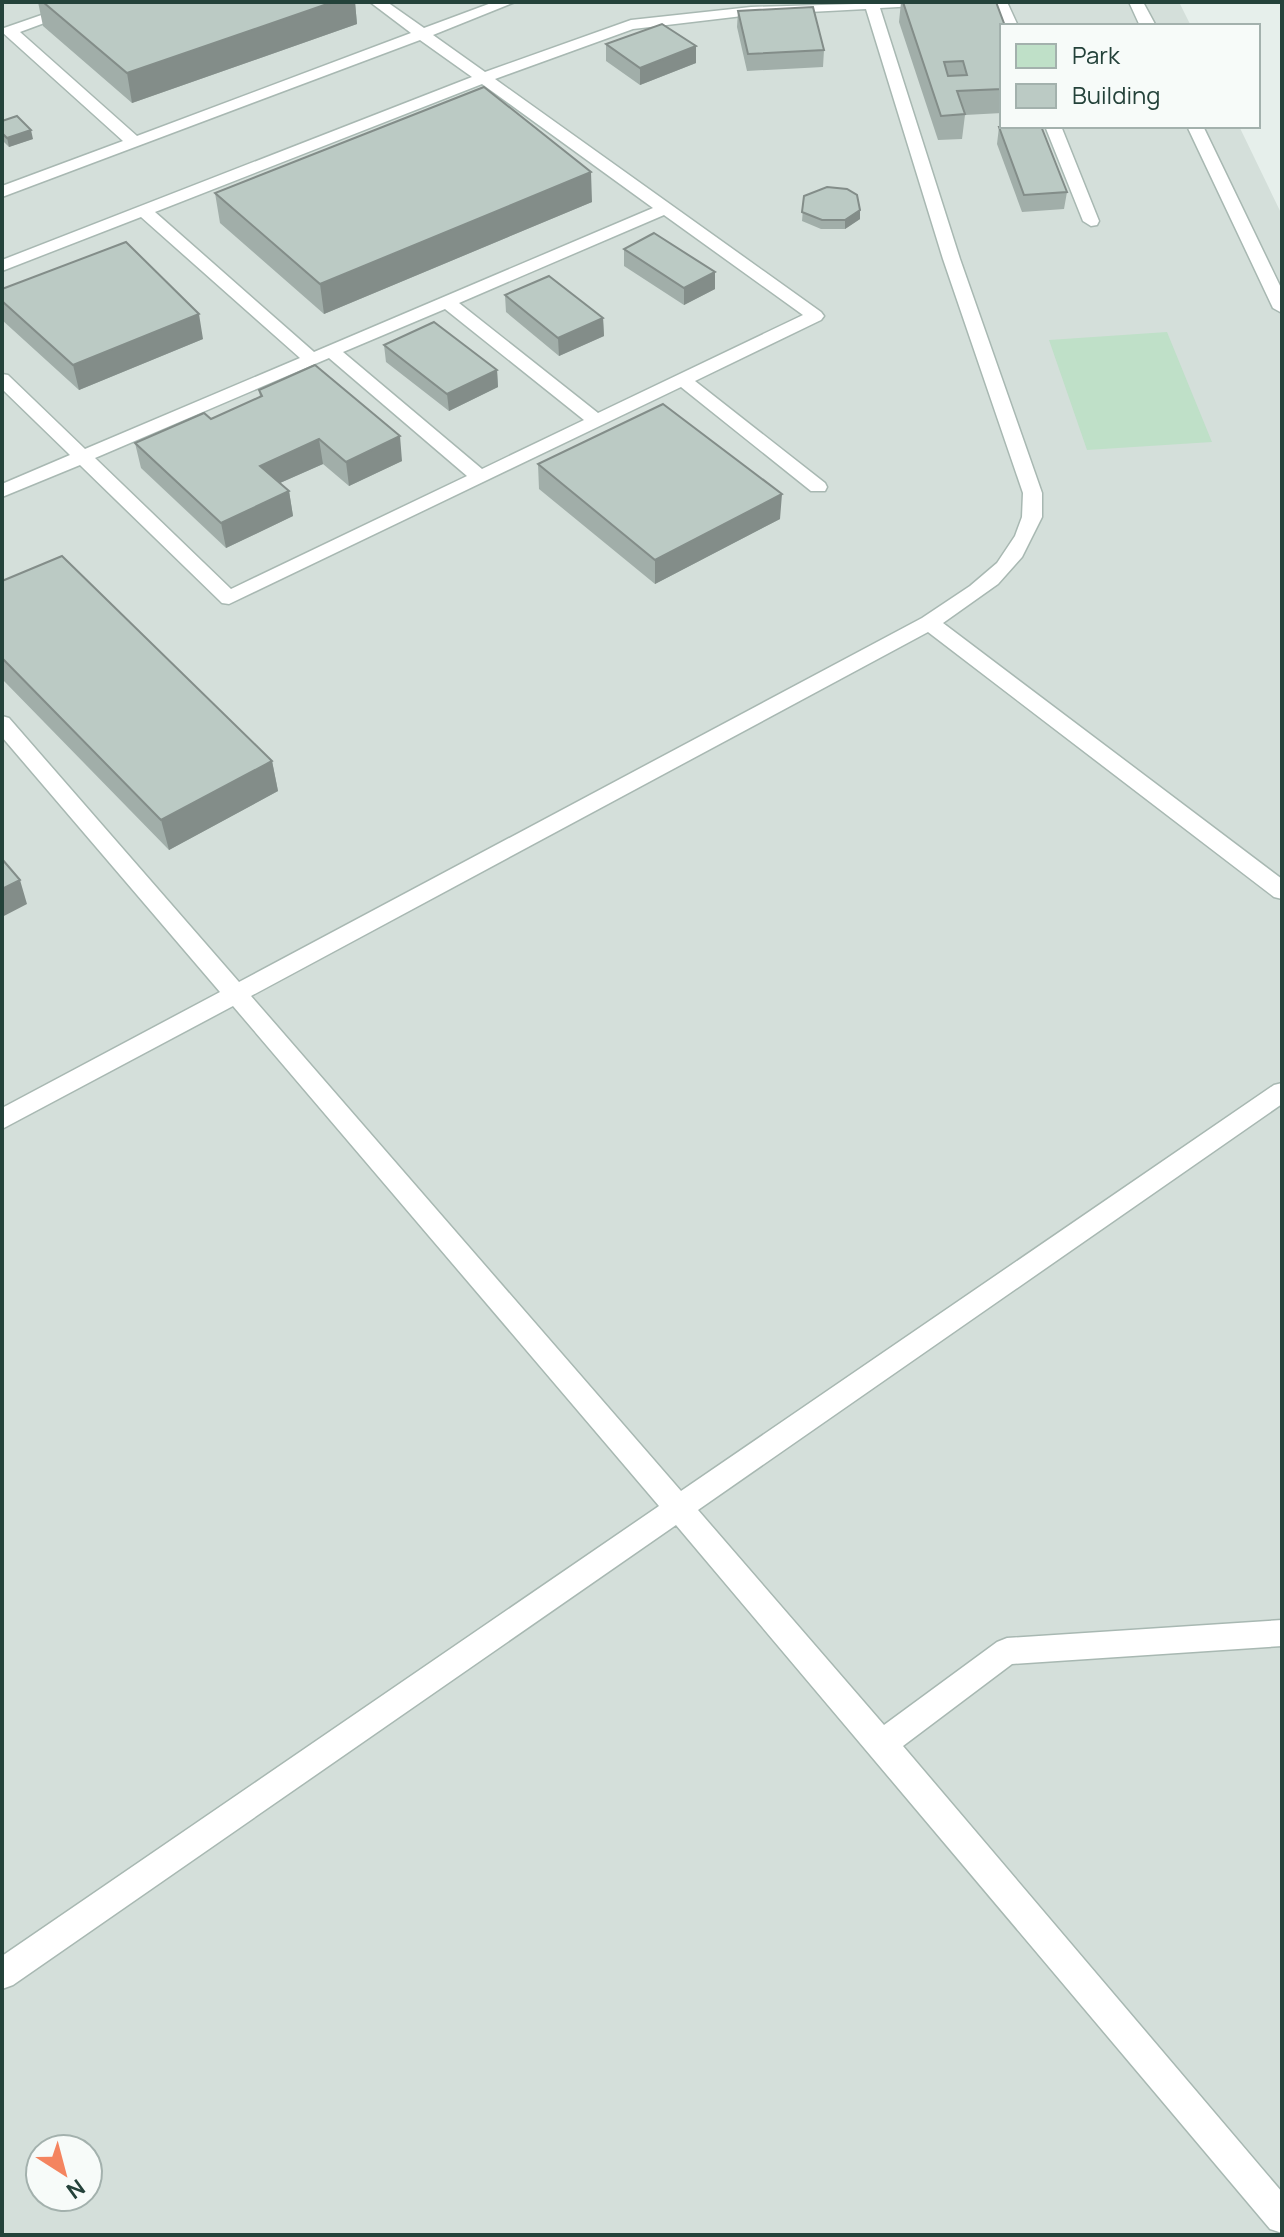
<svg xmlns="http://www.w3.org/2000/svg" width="1284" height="2237" viewBox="0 0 1284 2237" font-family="Manrope,sans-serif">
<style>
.built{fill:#d4dfda;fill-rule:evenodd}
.green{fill:#bfe0c8}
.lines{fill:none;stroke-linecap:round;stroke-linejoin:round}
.lane-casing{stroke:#a8b8b2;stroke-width:3}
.lane{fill:#fff;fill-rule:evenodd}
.wall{fill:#a1aea9}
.shaded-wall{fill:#838d89}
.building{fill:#bbcac4;stroke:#838d89;stroke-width:2;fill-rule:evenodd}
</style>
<rect width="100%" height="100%" fill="#e6efeb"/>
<path class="built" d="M2,2H1179L1191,26H1002V126H1239L1282,215V2235H2ZM40,2149H88V2197H40Z"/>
<path class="green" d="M1167,332L1212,442L1087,450L1049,340Z"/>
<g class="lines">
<g class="lane-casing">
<path id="lane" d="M79,2H101L20,32L137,136L411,33L370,2H387L424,28L494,2H515L433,35L485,72L631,20L751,7L923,2L916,6L880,8L960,259L1042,493V517L1022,557L998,584L943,623L1282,879V899L1274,897L928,632L251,996L681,1491L1274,1085L1282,1083V1104L698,1510L884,1725L997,1642L1007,1638L1282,1620V1646L1012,1664L903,1746L1282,2192V2233L1270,2229L676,1525L13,1985L2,1989V1956L659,1506L233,1006L2,1129V1108L220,992L2,737V716L9,718L239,982L922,618L970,586L997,563L1015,536L1022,517L1023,493L943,259L866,9L751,15L633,29L495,79L821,312L824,316L821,320L695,381L825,483L827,487L825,491H811L681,387L229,604L222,603L80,465L2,497V484L70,455L2,389V374L8,375L85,449L300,358L141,217L2,271V260L472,77L420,40L2,197V186L123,141L2,32L4,28ZM482,84L653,208L314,352L155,212ZM664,215L803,315L598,413L459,303ZM445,309L584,420L482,469L343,352ZM329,358L467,476L231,589L95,458Z
M993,2H1007L1018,26H1002Z
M1129,2H1143L1156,26H1140Z
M1045,126H1061L1099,221L1097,225L1091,226L1083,221Z
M1187,126H1203L1282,290V313L1273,308Z"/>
</g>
<use href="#lane" class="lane"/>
</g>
<path class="wall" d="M38,2H355L357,24L132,103L43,26Z
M901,2H996L1002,26V113L965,115L962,139L938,140L899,22Z
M738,11L824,50L823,67L747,71L737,27Z
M606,44L696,63L640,85L606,61Z
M2,121L33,139L9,147L2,140Z
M1066,126H1093L1092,128L1068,129Z
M999,127L1067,192L1064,209L1022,212L997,144Z
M215,193L592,202L324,314L220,223Z
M804,196L860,219L845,229H821L802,221Z
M624,249L715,289L684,305L624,266Z
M2,289L203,339L79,390L2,320Z
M505,295L603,318L604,336L559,356L506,312Z
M384,345L497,370L498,387L449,411L386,362Z
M259,390L402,461L349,486L323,464L280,483L289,491L293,516L226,548L141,468L135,443L211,419L260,397Z
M538,464L780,519L655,584L539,489Z
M2,581L272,761L278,791L169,850L2,679Z"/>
<path class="shaded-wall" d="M333,2H355L357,24L132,103L127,73Z
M696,46V63L640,85V68Z
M31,130L33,139L9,147L7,138Z
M591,172L592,202L324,314L320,284Z
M860,210V219L845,229V220Z
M715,272V289L684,305V288Z
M199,314L203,339L79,390L73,365Z
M603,318L604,336L559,356L558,338Z
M497,370L498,387L449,411L447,394Z
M400,436L402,461L349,486L346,462Z
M319,439L323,464L264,490L260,466Z
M289,491L293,516L226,548L221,523Z
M782,494L780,519L655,584V560Z
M272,761L278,791L169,850L161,820Z
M20,880L27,904L2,917V889Z"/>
<path class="building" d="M43,2H333L127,73Z
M903,2H996L1005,26H1002V89L957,91L965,114L941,116ZM963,61L967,75L948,76L944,62Z
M813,7L824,50L748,54L738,11Z
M662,24L696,46L640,68L606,44Z
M484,87L591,172L320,284L215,193Z
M17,116L31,130L7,138L2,133V121Z
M1041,126L1067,192L1024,195L999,127Z
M827,187L847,189L857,195L860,210L845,220H822L802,212L804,196Z
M654,233L715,272L684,288L624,249Z
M126,242L199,314L73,365L2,301V289Z
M549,276L603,318L558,338L505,295Z
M434,322L497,370L447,394L384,345Z
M315,365L400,436L346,462L319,439L260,466L289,491L221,523L135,443L204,413L211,419L262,396L259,390Z
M663,404L782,494L655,560L538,464Z
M62,556L272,761L161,820L2,658V581Z
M2,859L20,880L2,889Z"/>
<rect width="1284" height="2237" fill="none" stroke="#24423a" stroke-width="8"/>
<rect x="1000" y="24" width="260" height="104" fill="#f7fbf9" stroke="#a3b1ad" stroke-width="2"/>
<rect x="1016" y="44" width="40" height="24" fill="#bfe0c8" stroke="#a3b1ad" stroke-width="2"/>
<text x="1072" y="64" font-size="24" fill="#24423a">Park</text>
<rect x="1016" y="84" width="40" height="24" fill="#bbcac4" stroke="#a3b1ad" stroke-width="2"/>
<text x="1072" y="104" font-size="24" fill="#24423a">Building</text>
<g transform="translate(64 2173) rotate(144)"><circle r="38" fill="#f7fbf9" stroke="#a3b1ad" stroke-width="2"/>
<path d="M0-6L14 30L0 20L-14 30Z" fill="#f4845f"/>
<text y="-12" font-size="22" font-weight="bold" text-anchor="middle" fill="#24423a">N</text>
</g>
</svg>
